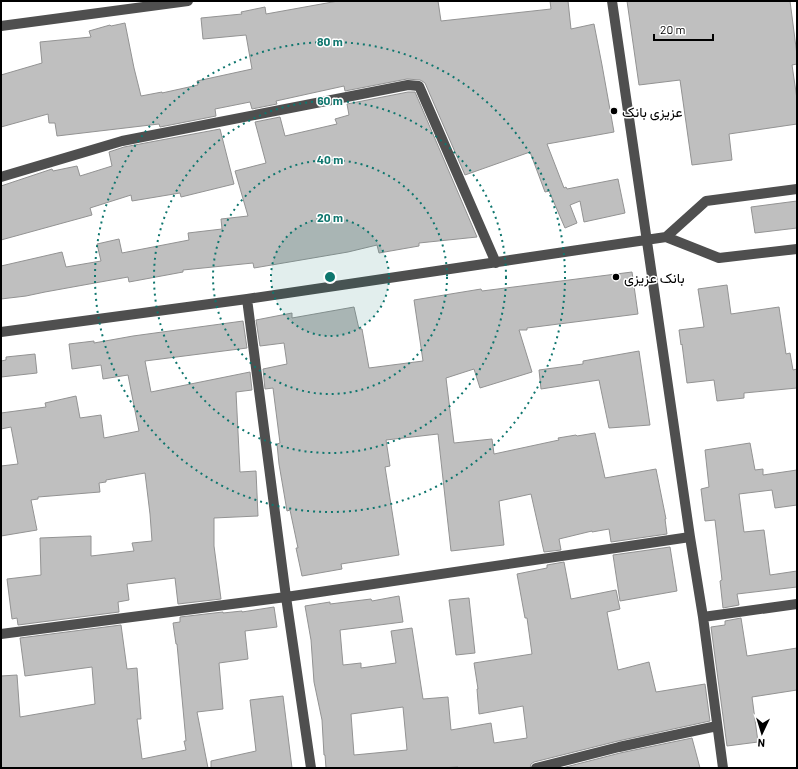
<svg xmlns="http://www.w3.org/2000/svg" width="798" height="769" viewBox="0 0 798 769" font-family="Barlow,Vazirmatn,sans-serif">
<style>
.building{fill:#bfbfbf;stroke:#939393;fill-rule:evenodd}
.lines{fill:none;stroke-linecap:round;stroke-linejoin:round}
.minor{stroke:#4f4f4f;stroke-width:10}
.ring{fill:none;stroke:#0f766e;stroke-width:2;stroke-dasharray:2 4}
.poi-dot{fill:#000;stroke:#fff;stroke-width:1.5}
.labels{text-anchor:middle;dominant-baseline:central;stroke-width:3;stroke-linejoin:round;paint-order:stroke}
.poi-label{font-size:14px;fill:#000;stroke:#fff;text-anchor:start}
.centre{fill:#0f766e;stroke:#fff;stroke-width:2}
.ring-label{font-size:12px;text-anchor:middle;font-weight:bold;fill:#0f766e;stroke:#fff;stroke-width:3;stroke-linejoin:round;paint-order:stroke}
</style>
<rect width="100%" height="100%" fill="#fff"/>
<path class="building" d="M338,1H438L441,21L551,9L550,1H568L571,29L594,24L602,65L614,132L547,144L564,188L566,187L567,189L618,179L625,213L584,222L580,201L570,205L577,223L565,228L549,191L545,192L530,152L465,175L425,83L422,81L420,80L407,79L345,91L344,86L276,101L277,104L252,109L250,102L215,109L216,116L160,127L159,124L57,136L55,123H49L48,114L1,127V75L42,63L40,42L91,37L89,31L110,25L111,26L125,23L134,68L141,96L162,92V93L198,85L197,81L252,69L246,35L203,39L201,18L242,14L241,12L265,7L266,14Z
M627,1H790L797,55V64L792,65L797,99V124L729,134L732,160L692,165L680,80L639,85Z
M408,92H415L477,237L419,243V246L379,253L377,245L348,252L254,268L253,263L183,270V272L129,282L128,277L45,292L26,296L1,299V266L62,252L66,267L101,261L97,244L119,239L122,253L189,240L188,233L222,229L221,219L248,216L235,171L266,163L255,122L280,117L285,136L337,124L335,119L349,115L347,104Z
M220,129L234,184L181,197L180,193L132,201L131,195L90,208L92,215L1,240V186L52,169L53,171L77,166L80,176L112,166L109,152L124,147Z
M797,201V228L755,233L751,207Z
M632,272L638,314L527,328V330H519L532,372L480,388L474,369L446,378L454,443L492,439L494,454L559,440L558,438L576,435L577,436L595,433L605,478L656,469L666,519H665L667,534L611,542L609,529L592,532V531L559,539L561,550L544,552L531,494L499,501L504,545L451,551L438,434L386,440L390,466L385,467L399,555L341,564L342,569L302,576L296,548H298L290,510L287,511L279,464L277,444L280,443L273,388L265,389L263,369L287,364L284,343L260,346L256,320L292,313V318L354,307L359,329H362L369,368L423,361L414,300L481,289L482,291Z
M727,285L731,314L779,307L786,354L790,353L793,370L797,369V388L744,393V398L717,401L714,380L687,383L682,344L681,345L679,330L704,327L698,289Z
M243,321L247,348L145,361L151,392L250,372L252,390L236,392L240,472L256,471L258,516L214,518V546L221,599L178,604L175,578L127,584L129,600L118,602L119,612L18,625L17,618L12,619L7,579L41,575L40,538L91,536V556L134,551L132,543L152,541L150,514L145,473L106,480V482L99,483L100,492L38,497V499L31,500L37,530L1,536V466L18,464L11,427L1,429V413L46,407L45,403L76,396L80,418L101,415L104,438L139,431L128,375L103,379L101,365L72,369L69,344L94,341V343L133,336Z
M639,351L650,425L609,428L599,380L541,389L539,370L583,364V361Z
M35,354L37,373L1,377V361L6,360V357Z
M750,443L755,470L763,469V475L797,470V505L775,508L772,490L739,494L744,532L764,530L770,575L797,571V587L737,594L739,605L723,608L720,581L722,580L715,520L705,521L701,489L709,487L705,450Z
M670,547L677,591L620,601L613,555Z
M564,562L571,599L616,590L620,609L607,612L618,670L649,662L656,692L705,684L710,721L618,741L534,762L531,764L530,768H458V767L440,768H326L325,755H324L322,720L314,682L311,640L305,606L330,602V604L371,599L372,601L399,596L403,622L340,630L343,665L361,663V668L396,663L391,631L412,628L423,699L448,697L451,730L491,723L494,743L527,738L523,706L479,714L477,689H478L474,663L532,654L527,618H525L517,574L547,568V565ZM403,707L407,750L354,755L351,714Z
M469,598L475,653L456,655L449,600Z
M274,607L277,627L245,631L248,659L219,663L223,709L197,712L208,768H1V676L17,675L20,717L95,704L92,667L25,676L20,638L121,625L127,669L137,668L141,719H137L142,759L186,750L184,741H186L177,644H176L173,623L180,622V617L223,612V613L242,611V612Z
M741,618L747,656L797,648V690L752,697L758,742L727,746L711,627L725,625V621Z
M283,696L292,768H211V761L256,751L250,700Z
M692,738L700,768H562L620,753Z"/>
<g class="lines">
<path class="minor" d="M612,1L690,537L703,617L723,768
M1,26L188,1
M1,177L122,141L408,85L419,86L496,263
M666,237L706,201L797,189
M247,299L286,597L311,768
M1,332L247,299L666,237L719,258L797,249
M703,617L797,604
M1,634L286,597L690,537
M536,768L619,747L717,726"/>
</g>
<circle cx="330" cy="277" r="59" fill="#0f766e" fill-opacity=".12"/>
<g class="ring">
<circle cx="330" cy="277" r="59"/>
<circle cx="330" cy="277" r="117"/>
<circle cx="330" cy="277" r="176"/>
<circle cx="330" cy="277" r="235"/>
</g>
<g class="poi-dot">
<circle cx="614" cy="111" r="4"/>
<circle cx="616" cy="277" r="4"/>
</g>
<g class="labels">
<g class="poi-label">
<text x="622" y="111">عزیزی بانک</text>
<text x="624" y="277">بانک عزیزی</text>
</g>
</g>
<circle cx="330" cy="277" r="6" class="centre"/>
<g class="ring-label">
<text x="330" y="46">80 m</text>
<text x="330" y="105">60 m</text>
<text x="330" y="164">40 m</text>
<text x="330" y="222">20 m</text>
</g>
<rect width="798" height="769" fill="none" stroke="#000000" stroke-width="4"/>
<g transform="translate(762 733) rotate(184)" stroke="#ffffff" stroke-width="3" paint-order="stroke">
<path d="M0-3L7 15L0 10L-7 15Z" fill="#000000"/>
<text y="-6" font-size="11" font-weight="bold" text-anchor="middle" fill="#000000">N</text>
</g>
<path d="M654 34v6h59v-6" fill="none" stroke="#000000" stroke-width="2"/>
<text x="660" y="34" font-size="12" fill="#000000" stroke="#ffffff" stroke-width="3" paint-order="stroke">20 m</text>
</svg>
